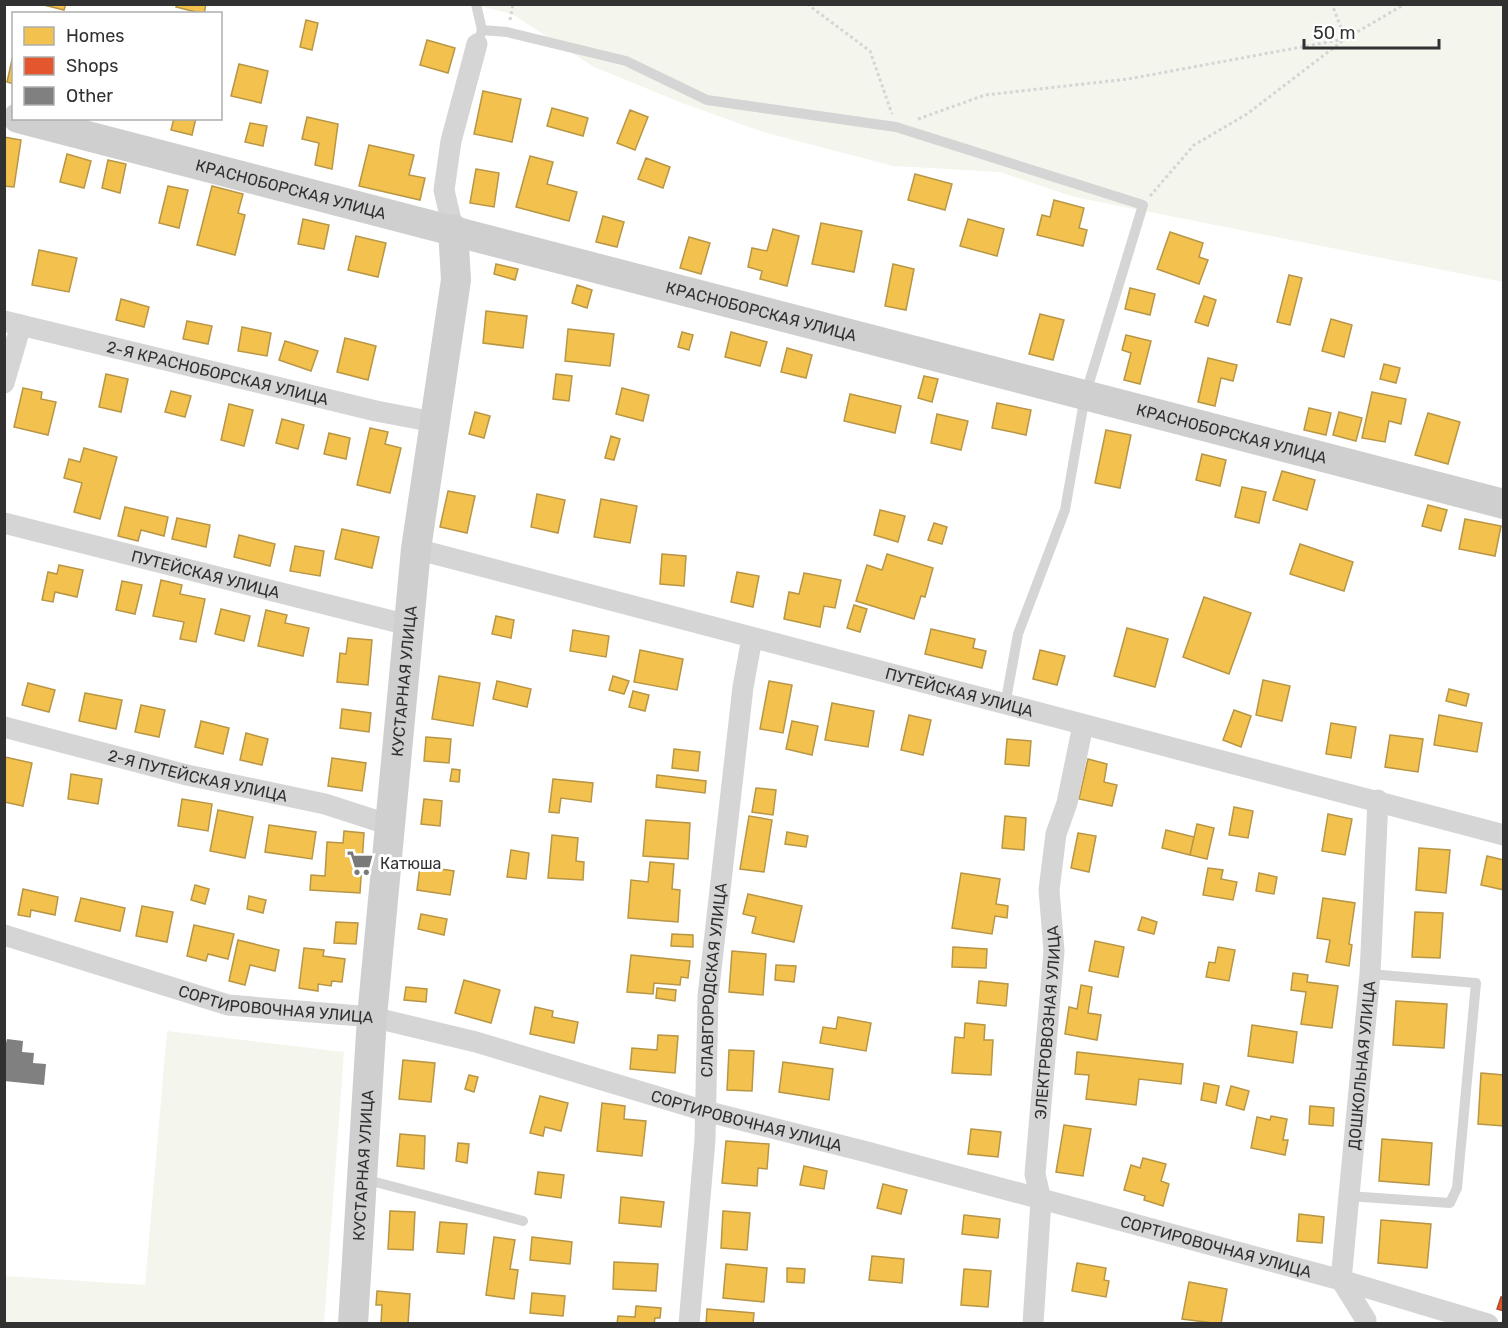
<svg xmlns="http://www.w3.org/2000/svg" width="1508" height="1328" viewBox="0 0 1508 1328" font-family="Rubik,sans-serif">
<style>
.green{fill:#f4f6ed}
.homes{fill:#f2c14e;stroke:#b89645;stroke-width:1.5}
.shops{fill:#e4572e;stroke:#ae4c2f;stroke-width:1.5}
.building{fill:#808080}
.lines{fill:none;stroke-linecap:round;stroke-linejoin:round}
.path{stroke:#d5d5d5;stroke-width:3;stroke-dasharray:3 3;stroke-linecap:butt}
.lane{stroke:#d5d5d5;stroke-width:10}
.street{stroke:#d5d5d5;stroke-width:21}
.secondary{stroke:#cfcfcf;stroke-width:30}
.labels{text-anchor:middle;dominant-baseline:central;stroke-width:6;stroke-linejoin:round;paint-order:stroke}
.street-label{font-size:16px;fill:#313131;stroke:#fff}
.poi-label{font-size:16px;fill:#313131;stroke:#fff;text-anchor:start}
</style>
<rect width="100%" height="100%" fill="#fff"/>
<path class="green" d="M475,5H1503V282L1074,197L1000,172L893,166L763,132L682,103L594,67L512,14Z
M167,1031L344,1052L324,1323H5V1276L145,1285Z"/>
<path class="homes" d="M40,4H66L64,10Z
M177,4H206L204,14L176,7Z
M306,20L318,23L312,50L300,47Z
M427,40L455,48L448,73L420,65Z
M13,55H14V84L7,82Z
M239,64L268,71L261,103L231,96Z
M483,91L521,99L512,142L474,134Z
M552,108L588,118L583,136L547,126Z
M630,110L648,117L635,150L617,143Z
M307,117L338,124L332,169L315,165L319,143L302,139Z
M174,118H196L192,135L171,130Z
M250,123L267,126L263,146L245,142Z
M4,137L21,140L14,187L4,186Z
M369,145L414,155L409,175L425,178L420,200L359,186Z
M67,154L91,161L84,188L60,182Z
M530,156L553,162L547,184L577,192L569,221L516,207Z
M646,158L670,167L663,188L638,179Z
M108,160L126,164L120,193L102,188Z
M476,169L499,173L494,207L470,203Z
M915,174L952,184L945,210L908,200Z
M168,186L188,190L179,228L159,223Z
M212,186L243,194L238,213L245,215L235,255L197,245Z
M1054,200L1084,208L1079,228L1087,230L1083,246L1037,235L1042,215L1050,217Z
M603,216L624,222L617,247L596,242Z
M303,219L329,225L324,249L298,244Z
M968,219L1004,229L997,256L960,246Z
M821,223L862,231L854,272L812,264Z
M773,229L799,236L787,286L760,279L762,271L748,267L752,248L767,251Z
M1170,232L1203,243L1199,257L1208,260L1199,284L1157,269Z
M356,236L386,243L378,277L348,270Z
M689,237L710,243L701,274L680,268Z
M39,250L77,258L69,292L32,285Z
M496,264L518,269L515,280L494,274Z
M893,264L914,269L906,310L885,306Z
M1289,275L1302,278L1290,325L1277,322Z
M577,285L592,290L587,308L572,303Z
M1130,288L1155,294L1150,315L1125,309Z
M1204,296L1216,300L1208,326L1195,322Z
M121,299L149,307L144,327L116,320Z
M486,311L527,316L523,348L483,343Z
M1040,314L1064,320L1053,360L1029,354Z
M1331,319L1352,325L1344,357L1322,351Z
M187,321L212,326L208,344L183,339Z
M242,327L271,333L267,356L238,351Z
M568,329L614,334L610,366L565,361Z
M682,332L693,335L689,350L678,347Z
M731,332L767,342L760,366L725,357Z
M1126,335L1151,341L1140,384L1124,380L1131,353L1122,350Z
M345,338L376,346L368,380L337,372Z
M285,341L318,351L311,371L279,360Z
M787,348L812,355L806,378L781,372Z
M1208,358L1237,365L1233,381L1221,378L1215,406L1198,402Z
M1384,364L1400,368L1396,383L1380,379Z
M106,374L128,379L121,412L99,407Z
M556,374L572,376L569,401L553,399Z
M924,376L938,379L932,402L918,398Z
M23,388L42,392L41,399L56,402L48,435L14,427Z
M622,388L649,395L643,421L616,414Z
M171,391L191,396L185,417L165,412Z
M1372,392L1406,399L1401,424L1389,421L1385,442L1362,438Z
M850,394L901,406L895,433L844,421Z
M997,403L1031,410L1026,435L992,428Z
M229,404L253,410L244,446L221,440Z
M1309,408L1331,413L1326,435L1304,430Z
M475,412L490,416L484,438L469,434Z
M1339,412L1362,418L1356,441L1333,435Z
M1428,413L1460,422L1448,464L1415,455Z
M937,414L968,421L961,450L931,443Z
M282,419L304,425L298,449L276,443Z
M370,428L388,432L385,444L401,448L390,493L357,485Z
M1106,430L1131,435L1120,488L1095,483Z
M329,433L350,438L346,459L324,454Z
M611,436L620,439L614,460L605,458Z
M84,448L117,457L100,519L74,512L82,483L64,478L69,459L80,462Z
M1202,454L1226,460L1220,486L1196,480Z
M1282,471L1315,480L1307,510L1273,500Z
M1242,487L1266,492L1259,523L1235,517Z
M448,491L475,496L467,533L440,527Z
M537,494L565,500L558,533L531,527Z
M601,499L637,506L630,543L594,537Z
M1428,505L1447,510L1441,531L1422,526Z
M125,507L168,517L164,536L141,530L138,541L118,536Z
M880,510L905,516L898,542L874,535Z
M177,518L210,525L206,547L172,539Z
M1465,519L1501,526L1495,556L1459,549Z
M934,523L947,527L942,544L928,540Z
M342,529L379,537L372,568L335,559Z
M239,535L275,544L270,566L234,557Z
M1300,544L1353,562L1344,591L1290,574Z
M295,546L324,551L320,576L290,571Z
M662,554L686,556L684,586L660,584Z
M887,554L933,568L925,597L921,596L914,619L856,601L867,565L882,570Z
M59,565L83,570L77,597L55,592L53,602L42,600L48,572L57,574Z
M737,572L759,576L753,607L731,602Z
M804,573L841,580L835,608L824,606L820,627L784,619L789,592L799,594Z
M161,580L182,585L180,594L205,599L196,642L180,639L184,622L153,616Z
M122,581L142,585L135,614L116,610Z
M1204,597L1251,613L1229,674L1183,657Z
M854,605L867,609L860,632L847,628Z
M221,609L250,616L244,641L215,634Z
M266,610L287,615L285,623L309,628L303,656L258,646Z
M496,616L514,620L511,638L492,634Z
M1127,628L1168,639L1155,687L1114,676Z
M931,629L975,639L973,648L986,651L982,668L925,654Z
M573,630L609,636L606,657L570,651Z
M348,638L372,640L368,685L337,682L340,653L346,654Z
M640,650L683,659L677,690L634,682Z
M1040,650L1065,656L1057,685L1033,679Z
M439,676L480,683L473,726L432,719Z
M613,676L629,681L624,694L609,690Z
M1263,680L1290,686L1282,721L1256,715Z
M497,681L531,689L527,707L493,699Z
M769,681L792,685L783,733L760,729Z
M28,683L55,690L49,712L22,705Z
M1449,689L1469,694L1466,706L1446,701Z
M633,691L649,695L645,711L629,707Z
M85,693L122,700L116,729L79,721Z
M832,703L874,711L868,747L825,740Z
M141,705L165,710L159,737L135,732Z
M342,709L371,713L369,732L340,728Z
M1234,710L1251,716L1241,747L1223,740Z
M909,715L931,720L923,755L901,750Z
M1439,715L1482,723L1477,752L1434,745Z
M201,721L229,728L223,754L195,747Z
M792,721L818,726L812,755L786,749Z
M1331,723L1356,727L1351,758L1326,754Z
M246,733L268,739L262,765L240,760Z
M1390,735L1423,739L1418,772L1385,767Z
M426,737L451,739L449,763L424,761Z
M1007,739L1031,741L1029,766L1005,764Z
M674,749L700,752L698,771L672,768Z
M5,757L32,763L23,806L4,802Z
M332,758L366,763L362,791L328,786Z
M1088,759L1107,764L1104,782L1117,785L1112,806L1079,799Z
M452,769L460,770L459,782L450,781Z
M71,774L102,779L98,804L68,799Z
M657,775L706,781L705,793L656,787Z
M553,779L593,783L591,802L561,798L559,813L549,812Z
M756,788L776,790L773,815L752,812Z
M182,799L212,804L208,831L178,826Z
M424,799L442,801L440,826L421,824Z
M1234,807L1253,811L1248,838L1229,835Z
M218,810L253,817L245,858L210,851Z
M1328,814L1352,819L1345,855L1322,851Z
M749,816L772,820L764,872L740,869Z
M1005,816L1026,818L1024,850L1002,848Z
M646,820L690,823L688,859L643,856Z
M1197,824L1214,828L1207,859L1190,855Z
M269,825L316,832L312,859L265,852Z
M1166,830L1194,837L1190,855L1162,848Z
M344,831L364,833L360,893L310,890L311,875L325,876L327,842L343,843Z
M787,832L808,836L806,847L785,844Z
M1078,833L1096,836L1089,872L1071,868Z
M552,835L578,838L576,861L584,862L583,880L548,878Z
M1419,848L1450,850L1446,893L1416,890Z
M511,850L529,853L526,879L507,877Z
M1487,856L1504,860V890L1481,885Z
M650,862L674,864L672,889L680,890L678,922L628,918L631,880L648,882Z
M420,866L454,871L450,895L417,890Z
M1208,868L1223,870L1221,879L1237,882L1233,900L1203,895Z
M961,873L1000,879L996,904L1008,906L1007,918L995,916L992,934L952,928Z
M1259,873L1277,877L1274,894L1256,891Z
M195,885L209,889L205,904L191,900Z
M23,889L58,897L55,915L31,910L30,917L18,915Z
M748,894L802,906L794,942L752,933L756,917L743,914Z
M249,896L266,900L263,913L247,909Z
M81,898L125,908L120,931L75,921Z
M1323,898L1355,903L1349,944L1352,945L1349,966L1326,962L1330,940L1317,938Z
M142,906L173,912L167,942L136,936Z
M1415,912L1443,913L1440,958L1412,957Z
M421,914L447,919L444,935L418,929Z
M1142,917L1157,922L1154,934L1138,930Z
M336,922L358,923L356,944L334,943Z
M194,925L234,934L228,959L208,954L206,961L187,956Z
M672,934L693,935V947L671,946Z
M238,940L279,950L275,971L250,965L245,985L229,981Z
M1095,941L1124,947L1118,977L1089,971Z
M953,947L987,949L986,968L952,967Z
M1218,947L1235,950L1229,981L1206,977L1209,962L1215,963Z
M304,948L324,950L323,956L345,959L342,982L332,981L331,986L318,984V991L299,988Z
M732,951L766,954L763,995L729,992Z
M631,955L690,961L688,978L681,977L680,985L654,983L653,994L627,992Z
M776,965L796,966L794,982L775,980Z
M1293,973L1308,975L1307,982L1338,986L1332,1028L1301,1024L1306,992L1291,990Z
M464,980L500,990L491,1023L455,1013Z
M979,981L1008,984L1006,1006L977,1003Z
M1081,985L1092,987L1088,1013L1101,1015L1097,1040L1065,1034L1069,1007L1077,1009Z
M406,987L427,989L426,1002L404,1000Z
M657,988L676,990L675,1001L656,998Z
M1396,1001L1447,1004L1444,1048L1393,1045Z
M535,1007L553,1011L552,1017L578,1022L574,1043L530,1034Z
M838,1017L871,1023L866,1051L820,1043L823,1027L836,1029Z
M965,1023L985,1025L984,1040H993L991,1075L952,1073L955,1037L964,1038Z
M1252,1025L1297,1032L1293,1063L1248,1056Z
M658,1035L678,1036L675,1073L630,1069L632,1048L657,1050Z
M729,1050L754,1051L752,1091L727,1090Z
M1077,1052L1183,1064L1181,1084L1139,1079L1136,1105L1086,1099L1089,1075L1075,1074Z
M403,1060L435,1063L431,1102L399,1099Z
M783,1062L833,1069L829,1100L779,1092Z
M1481,1073L1504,1075V1126L1478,1124Z
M469,1075L478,1077L474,1092L465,1089Z
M1204,1083L1219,1086L1216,1103L1201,1100Z
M1231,1086L1249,1091L1244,1110L1226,1105Z
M540,1096L568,1103L561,1131L545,1127L543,1136L530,1133Z
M602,1103L625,1106L624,1119L646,1121L642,1156L597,1151Z
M1310,1106L1334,1108L1333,1126L1309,1124Z
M1271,1116L1287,1119L1283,1140H1288L1285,1155L1251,1148L1257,1117L1270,1120Z
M1064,1125L1091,1129L1083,1176L1056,1172Z
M971,1129L1001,1132L998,1157L968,1154Z
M400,1134L425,1136L424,1169L397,1166Z
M1382,1139L1432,1143L1429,1185L1379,1181Z
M726,1141L769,1144L767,1169L758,1168L757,1186L722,1183Z
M458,1143L469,1144L467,1163L456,1161Z
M1143,1158L1166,1164L1161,1181L1169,1184L1163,1206L1144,1200L1145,1196L1124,1190L1131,1165L1140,1168Z
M804,1166L827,1171L824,1189L800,1185Z
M538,1172L564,1175L561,1198L535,1194Z
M883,1184L907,1190L901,1214L877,1208Z
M621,1197L664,1202L661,1227L619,1223Z
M390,1211L415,1212L413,1250L388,1249Z
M723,1211L750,1213L747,1250L721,1248Z
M1299,1214L1324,1217L1322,1243L1297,1241Z
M964,1215L1000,1219L998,1238L962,1234Z
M1381,1220L1431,1224L1427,1268L1378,1263Z
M440,1222L467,1224L464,1254L437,1252Z
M494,1237L515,1240L510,1269L518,1270L514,1299L486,1295Z
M532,1237L572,1242L570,1264L530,1260Z
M872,1256L904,1259L902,1283L869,1280Z
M614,1262L658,1264L656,1291L613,1289Z
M1077,1263L1106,1268L1104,1280L1109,1281L1106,1297L1072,1291Z
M726,1264L767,1268L764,1302L723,1298Z
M787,1268L805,1269L804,1283L787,1282Z
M964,1269L991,1271L988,1307L961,1305Z
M1189,1282L1227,1289L1221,1324L1182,1319Z
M377,1291L410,1294L408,1324H381L382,1305H376Z
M532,1293L565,1296L563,1316L530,1313Z
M636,1306L661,1308L660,1318H655L654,1324H617L618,1316L635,1317Z
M707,1309L754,1313L753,1324H706Z"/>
<path class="shops" d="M1501,1297H1504V1311L1497,1309Z"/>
<path class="building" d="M7,1039L23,1041L22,1052L34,1053L33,1063L46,1064L44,1085L4,1081V1050Z"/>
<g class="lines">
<path class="path" d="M807,4L870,51L892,114
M510,20L513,4
M918,119L985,95L1128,79L1345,39L1405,4
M1150,196L1194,145L1247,114L1345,39L1332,4"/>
<path class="lane" d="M476,4L482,30L480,36
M482,30L507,32L626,61L707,100L896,127L1143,205L1085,396L1065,510L1018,634L1005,705
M364,1179L523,1221
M1348,1196L1450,1203L1457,1188L1476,983L1370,974"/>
<g class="street">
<path d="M453,229L444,190L451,141L477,44"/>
<path id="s1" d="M4,321L376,411L434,422"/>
<path d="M4,383L21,325"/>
<path id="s2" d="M4,523L408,625"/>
<path id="s3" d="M416,549L1504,835"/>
<path id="s4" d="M4,727L187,775L325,804L390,825"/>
<path id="s5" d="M4,935L228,1005L372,1017L476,1042L705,1111L867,1152L1341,1280L1488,1324"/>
<path id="s6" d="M689,1324L705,1140L708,996L743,687L752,638"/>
<path id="s7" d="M1033,1324L1041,1200L1035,1174L1054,951L1049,890L1056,834L1067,803L1083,725"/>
<path id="s8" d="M1365,1324L1366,1320L1341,1280L1370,974L1378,800"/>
</g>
<g class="secondary">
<path id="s9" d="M18,118L1504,504"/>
<path id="s10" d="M353,1324L372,1017L416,549L456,280L453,229"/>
</g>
</g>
<defs>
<g id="supermarket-bare" transform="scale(2.07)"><path d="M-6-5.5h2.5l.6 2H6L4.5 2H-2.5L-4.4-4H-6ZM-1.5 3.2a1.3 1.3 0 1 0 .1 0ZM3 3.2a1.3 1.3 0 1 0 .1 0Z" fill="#797979" stroke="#fff" stroke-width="2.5" paint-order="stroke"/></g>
</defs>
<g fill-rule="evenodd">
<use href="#supermarket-bare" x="360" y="863"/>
</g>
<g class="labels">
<g class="street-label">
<text stroke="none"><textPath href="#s9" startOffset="282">КРАСНОБОРСКАЯ УЛИЦА</textPath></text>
<text stroke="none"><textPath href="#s9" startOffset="768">КРАСНОБОРСКАЯ УЛИЦА</textPath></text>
<text stroke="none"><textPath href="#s1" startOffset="220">2-Я КРАСНОБОРСКАЯ УЛИЦА</textPath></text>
<text stroke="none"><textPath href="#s9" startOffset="1254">КРАСНОБОРСКАЯ УЛИЦА</textPath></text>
<text stroke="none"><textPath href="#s2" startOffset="208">ПУТЕЙСКАЯ УЛИЦА</textPath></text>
<text stroke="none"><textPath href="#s10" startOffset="645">КУСТАРНАЯ УЛИЦА</textPath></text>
<text stroke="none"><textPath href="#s3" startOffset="562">ПУТЕЙСКАЯ УЛИЦА</textPath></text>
<text stroke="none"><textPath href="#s4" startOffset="200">2-Я ПУТЕЙСКАЯ УЛИЦА</textPath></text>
<text stroke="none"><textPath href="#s6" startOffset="345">СЛАВГОРОДСКАЯ УЛИЦА</textPath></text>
<text stroke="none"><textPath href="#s5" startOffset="282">СОРТИРОВОЧНАЯ УЛИЦА</textPath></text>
<text stroke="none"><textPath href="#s7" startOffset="303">ЭЛЕКТРОВОЗНАЯ УЛИЦА</textPath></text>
<text stroke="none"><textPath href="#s8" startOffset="267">ДОШКОЛЬНАЯ УЛИЦА</textPath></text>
<text stroke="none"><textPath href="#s5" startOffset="768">СОРТИРОВОЧНАЯ УЛИЦА</textPath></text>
<text stroke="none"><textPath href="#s10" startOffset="159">КУСТАРНАЯ УЛИЦА</textPath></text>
<text stroke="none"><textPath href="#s5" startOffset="1254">СОРТИРОВОЧНАЯ УЛИЦА</textPath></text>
</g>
<g class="poi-label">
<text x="380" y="863">Катюша</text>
</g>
</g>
<rect width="1508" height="1328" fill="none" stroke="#313131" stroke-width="12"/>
<rect x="12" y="12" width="210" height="108" fill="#ffffff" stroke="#adadad" stroke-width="1.5"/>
<rect x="24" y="27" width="30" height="18" fill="#f2c14e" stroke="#adadad" stroke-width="1.5"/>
<text x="66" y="42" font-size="18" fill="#313131">Homes</text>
<rect x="24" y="57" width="30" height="18" fill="#e4572e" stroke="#adadad" stroke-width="1.5"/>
<text x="66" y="72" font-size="18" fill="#313131">Shops</text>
<rect x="24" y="87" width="30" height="18" fill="#808080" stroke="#adadad" stroke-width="1.5"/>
<text x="66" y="102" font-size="18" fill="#313131">Other</text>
<path d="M1304 39v9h135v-9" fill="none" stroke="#313131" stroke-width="3"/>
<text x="1313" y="39" font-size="18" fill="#313131" stroke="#ffffff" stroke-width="4.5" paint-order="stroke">50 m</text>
</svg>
